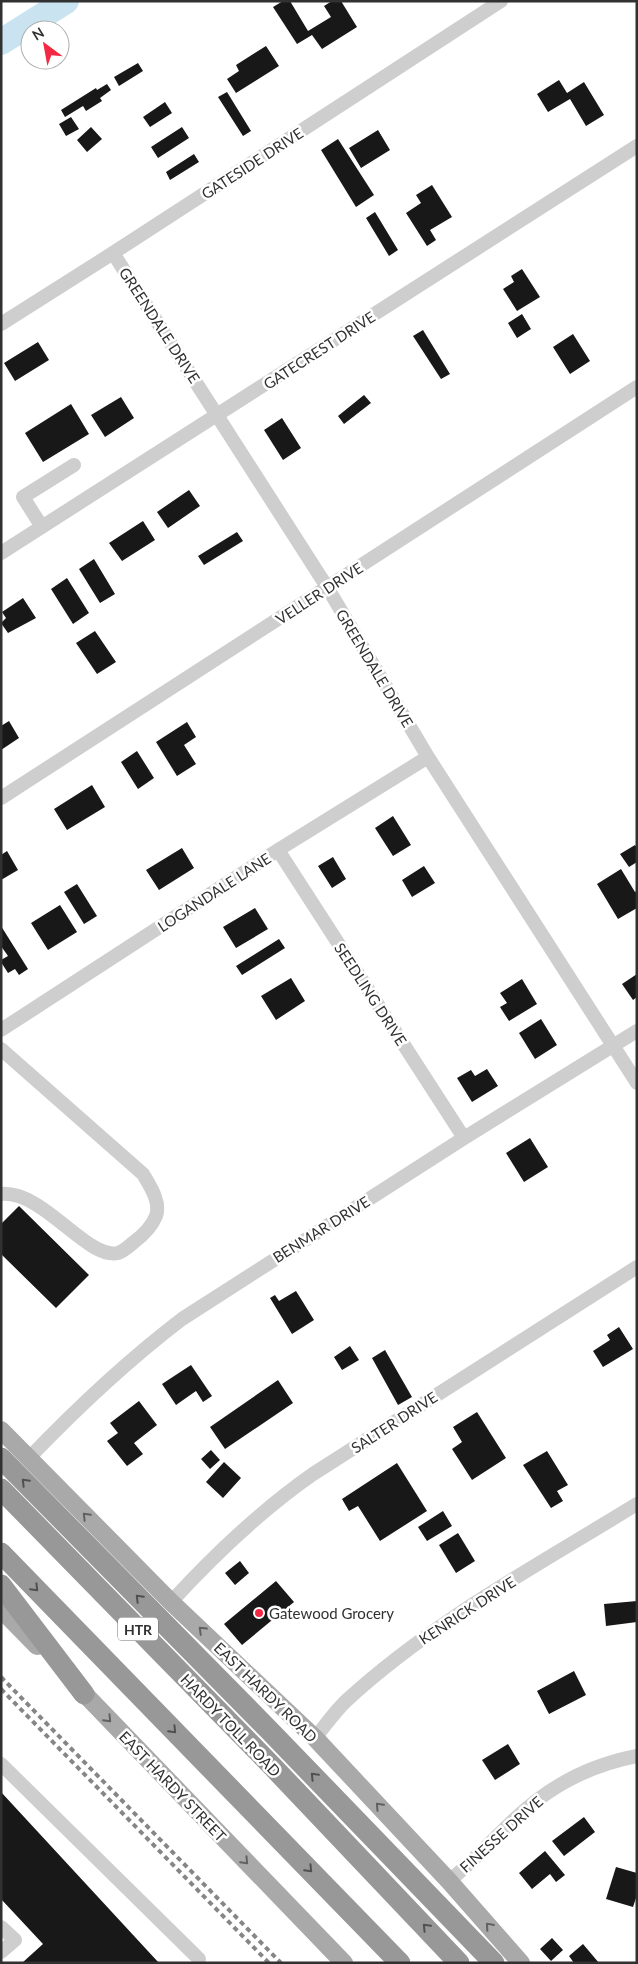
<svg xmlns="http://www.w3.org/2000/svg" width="638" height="1964" viewBox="0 0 638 1964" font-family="Lato,sans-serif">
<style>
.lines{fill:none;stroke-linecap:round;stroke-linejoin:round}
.river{stroke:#c9e3f0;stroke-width:26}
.building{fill:#181818}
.minor{stroke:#cecece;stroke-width:14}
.major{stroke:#a9a9a9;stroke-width:18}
.highway{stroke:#989898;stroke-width:21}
.rail{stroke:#868686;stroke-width:4;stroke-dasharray:5 4;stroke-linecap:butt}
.highway-bridge{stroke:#989898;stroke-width:21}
.oneway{stroke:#505050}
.oneway2{stroke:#616161}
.poi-dot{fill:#f32843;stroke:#fff;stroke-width:2}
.labels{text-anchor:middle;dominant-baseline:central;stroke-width:5;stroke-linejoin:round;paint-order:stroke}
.shield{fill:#fff;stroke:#6f6f6f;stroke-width:1}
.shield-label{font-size:14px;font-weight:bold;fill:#313131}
.street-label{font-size:15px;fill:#313131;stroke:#fff}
.poi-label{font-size:15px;fill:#313131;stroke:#fff;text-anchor:start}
</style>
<rect width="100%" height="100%" fill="#fff"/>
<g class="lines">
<path class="river" d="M1,42L66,1"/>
</g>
<path class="building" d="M283,1H290L308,31L331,17L324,6L332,1H341L357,27L322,49L312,35L297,44L273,7Z
M266,46L279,66L236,93L227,79L239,71L236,65Z
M138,63L143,71L119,86L114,77Z
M559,80L567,93L584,82L604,115L586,126L570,99L548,112L537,94Z
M107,84L111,90L100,98L102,101L86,111L83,106L65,117L61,110L96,88L97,90Z
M227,92L251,131L243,136L218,97Z
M165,102L172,113L150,127L143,117Z
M71,117L79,129L66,136L59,124Z
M91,127L102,139L87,152L77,140Z
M182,127L189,138L158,158L151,147Z
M378,130L390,150L361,168L349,148Z
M338,139L374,195L356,207L321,150Z
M194,154L199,162L170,180L166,172Z
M432,185L452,217L430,230L436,240L427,246L406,213L421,203L416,195Z
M375,212L398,250L389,256L366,218Z
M522,269L540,297L517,311L503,289L514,282L511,276Z
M522,314L531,329L517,338L508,323Z
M423,330L450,374L441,379L413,336Z
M573,334L590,361L570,374L553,347Z
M38,342L49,360L15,381L4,363Z
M364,395L371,403L344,424L338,416Z
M121,397L134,418L105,437L91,415Z
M71,404L89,434L43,462L25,433Z
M282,418L301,448L283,460L264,430Z
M189,490L200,506L168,528L157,512Z
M143,521L155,540L122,561L109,543Z
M237,532L243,541L204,565L198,556Z
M94,559L115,594L100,603L79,569Z
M67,578L89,613L73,624L51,589Z
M23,598L36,618L8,633L1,623L6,618L2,612Z
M95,631L116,662L97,674L76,643Z
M9,721L19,738L1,750V726Z
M187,722L196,737L184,745L196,764L177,776L156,742Z
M137,751L154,778L138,789L121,762Z
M92,785L105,807L67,830L54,809Z
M393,816L411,845L393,856L375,828Z
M635,845L637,848V862L629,867L620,854Z
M182,848L194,868L159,890L146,870Z
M7,851L18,870L1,880V855Z
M333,857L346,879L332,888L318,866Z
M424,866L435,883L412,897L402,880Z
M621,869L635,892L637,891V908L618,919L597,884Z
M77,884L97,916L84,924L64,892Z
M60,905L77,932L48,950L31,923Z
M255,908L268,929L236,948L223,927Z
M1,926L28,969L19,975L15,969L8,973L1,962V960L8,956L1,946Z
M279,939L285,948L242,975L236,966Z
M637,974V997L633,1000L622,984Z
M291,978L305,1001L276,1020L261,996Z
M522,979L537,1004L509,1021L500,1007L507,1003L500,993Z
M541,1019L557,1045L535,1059L519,1033Z
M487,1069L498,1086L472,1102L457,1078L471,1070L475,1076Z
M530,1138L548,1167L524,1182L506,1153Z
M19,1206L89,1275L56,1308L1,1254V1224Z
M296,1291L314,1320L292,1334L270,1298L275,1295L279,1301Z
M619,1327L633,1349L603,1367L593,1351L610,1340L607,1335Z
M350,1346L359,1360L342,1370L334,1357Z
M385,1350L412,1397L398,1405L372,1358Z
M191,1365L212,1396L203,1402L196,1391L176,1405L162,1384Z
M278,1380L293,1403L225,1449L210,1427Z
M139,1401L157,1425L134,1443L143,1454L127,1466L107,1441L118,1433L110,1423Z
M477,1412L506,1458L472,1480L452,1449L462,1442L453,1427Z
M211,1450L220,1460L210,1469L201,1459Z
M547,1451L568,1485L557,1491L563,1501L551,1508L523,1465Z
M224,1462L241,1478L223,1498L206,1482Z
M397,1463L427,1511L380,1541L358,1506L349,1511L342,1499Z
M443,1511L452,1526L427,1541L418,1527Z
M458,1533L475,1561L456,1573L439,1545Z
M240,1561L249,1573L235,1585L225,1573Z
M276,1581L294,1602L242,1645L224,1624Z
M637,1601V1622L606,1626L604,1604Z
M574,1671L586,1695L549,1714L537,1691Z
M508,1744L520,1764L495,1780L482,1760Z
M1,1792L159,1963H22L43,1944L1,1899Z
M584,1817L595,1832L564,1856L552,1841Z
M545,1851L565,1875L556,1882L550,1874L532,1889L519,1873Z
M616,1867L637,1873V1895L633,1907L606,1899Z
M552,1938L563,1950L551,1961L540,1949Z
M583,1944L599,1963H574L569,1956Z"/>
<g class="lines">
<path class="minor" d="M113,253L327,587L428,757L637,1083
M1,324L113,253L501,1
M42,527L23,497L74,465
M1,553L637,146
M1,798L637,387
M278,850L464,1138
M1,1030L278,850L428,757
M1,1049L143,1174C150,1186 161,1202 156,1216C152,1226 142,1236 134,1242C129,1246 124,1251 118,1253C87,1260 43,1190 1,1194
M29,1458C77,1408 127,1361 182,1319L464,1138L637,1031
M171,1602C215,1554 260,1511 313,1474L637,1267
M315,1738C325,1726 335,1711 347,1700C433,1621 538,1565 637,1504
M1,1764L199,1959
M449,1881C473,1862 493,1839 516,1818C551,1785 590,1765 637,1756
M1,1927L15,1940L1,1952"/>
<path class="major" d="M1,1430L171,1602L315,1738L449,1881L521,1963
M1,1609L37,1646
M75,1684L344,1963"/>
<path class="highway" d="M1,1489L274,1768L459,1963
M1,1553L400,1963
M1,1585L84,1694"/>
<path class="rail" d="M1,1677L281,1963
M1,1689L269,1963"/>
<path class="highway-bridge" d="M1,1458L269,1730L494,1963"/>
</g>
<defs><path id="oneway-chevron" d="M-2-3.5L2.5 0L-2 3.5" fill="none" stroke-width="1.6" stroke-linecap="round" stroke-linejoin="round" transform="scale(1.25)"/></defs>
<g class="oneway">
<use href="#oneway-chevron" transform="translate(25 1482) rotate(-135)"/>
<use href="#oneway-chevron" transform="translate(35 1588) rotate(46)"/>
<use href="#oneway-chevron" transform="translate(139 1598) rotate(-135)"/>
<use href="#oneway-chevron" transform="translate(173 1730) rotate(46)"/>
<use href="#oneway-chevron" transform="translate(314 1776) rotate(-134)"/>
<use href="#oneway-chevron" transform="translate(309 1869) rotate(46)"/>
<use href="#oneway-chevron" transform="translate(426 1927) rotate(-134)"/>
</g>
<g class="oneway2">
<use href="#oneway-chevron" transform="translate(86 1516) rotate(-135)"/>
<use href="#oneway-chevron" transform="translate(202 1630) rotate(-136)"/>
<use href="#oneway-chevron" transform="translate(108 1719) rotate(46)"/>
<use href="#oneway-chevron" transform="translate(379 1806) rotate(-133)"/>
<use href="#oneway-chevron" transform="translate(245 1861) rotate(46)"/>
<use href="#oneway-chevron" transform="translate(489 1926) rotate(-131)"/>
</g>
<circle class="poi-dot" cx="259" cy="1613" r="5"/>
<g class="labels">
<rect class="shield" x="118" y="1617.5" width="40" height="23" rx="4"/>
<g class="shield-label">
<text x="138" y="1629">HTR</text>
</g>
<g class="street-label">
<text transform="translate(252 163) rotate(-33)">GATESIDE DRIVE</text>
<text transform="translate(160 325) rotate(57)">GREENDALE DRIVE</text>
<text transform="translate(319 350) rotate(-33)">GATECREST DRIVE</text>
<text transform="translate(319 593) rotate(-33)">VELLER DRIVE</text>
<text transform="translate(375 668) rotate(59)">GREENDALE DRIVE</text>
<text transform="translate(214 892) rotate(-33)">LOGANDALE LANE</text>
<text transform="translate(371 994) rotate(57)">SEEDLING DRIVE</text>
<text transform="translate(321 1229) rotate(-32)">BENMAR DRIVE</text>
<text transform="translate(394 1422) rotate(-33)">SALTER DRIVE</text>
<text transform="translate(467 1610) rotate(-33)">KENRICK DRIVE</text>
<text transform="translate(266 1692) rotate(44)">EAST HARDY ROAD</text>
<text transform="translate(231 1725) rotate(46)">HARDY TOLL ROAD</text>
<text transform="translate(173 1786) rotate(46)">EAST HARDY STREET</text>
<text transform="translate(501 1834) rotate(-42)">FINESSE DRIVE</text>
</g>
<g class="poi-label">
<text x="269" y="1613">Gatewood Grocery</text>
</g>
</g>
<rect width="638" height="1964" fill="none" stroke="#313131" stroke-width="5"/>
<g transform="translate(45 45) rotate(328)"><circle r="24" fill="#ffffff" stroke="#adadad"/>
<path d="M0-4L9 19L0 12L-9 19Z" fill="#f32843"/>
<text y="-8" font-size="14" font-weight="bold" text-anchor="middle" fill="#313131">N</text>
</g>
</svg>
